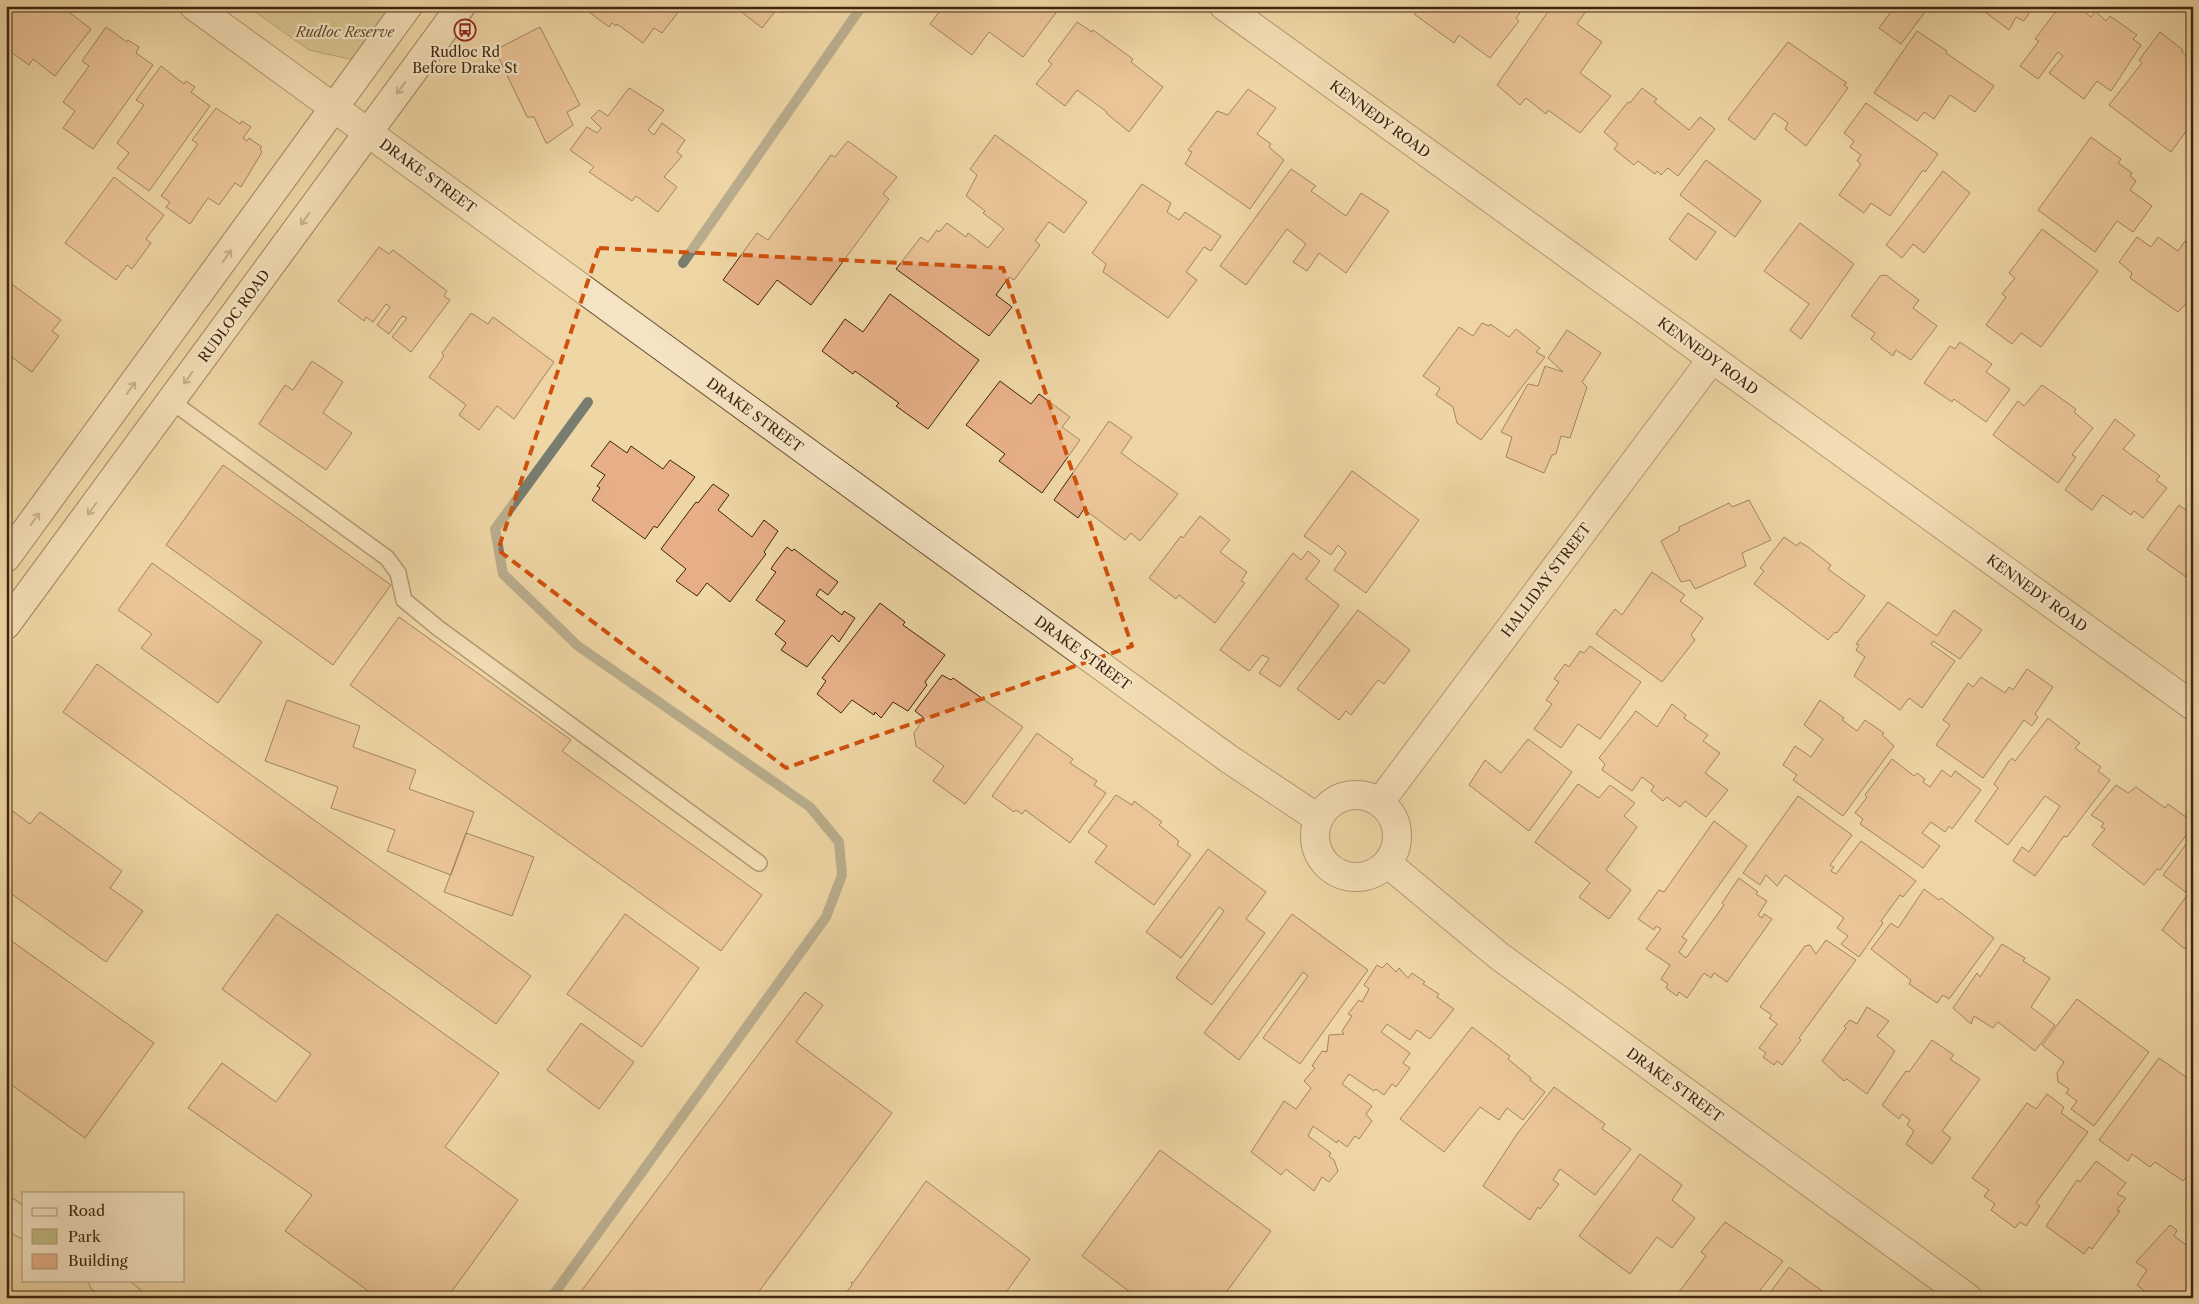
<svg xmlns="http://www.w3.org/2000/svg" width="2199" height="1304" viewBox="0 0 2199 1304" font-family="'Libre Caslon Text',serif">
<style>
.green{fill:#c1bb81;stroke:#807047}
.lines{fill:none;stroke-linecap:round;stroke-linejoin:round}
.stream{stroke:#787d70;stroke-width:10}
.building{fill:#e6af87;stroke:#3f250d}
.lane-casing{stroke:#6b5133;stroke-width:18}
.street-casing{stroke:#6b5133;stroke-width:30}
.secondary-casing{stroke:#3f250d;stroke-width:30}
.lane{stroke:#f5e4c4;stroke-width:15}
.street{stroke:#f5e4c4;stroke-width:28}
.secondary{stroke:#f5e4c4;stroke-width:28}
.oneway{stroke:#9a8468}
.marked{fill:none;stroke:#cf510c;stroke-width:4;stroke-dasharray:10 6;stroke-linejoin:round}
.labels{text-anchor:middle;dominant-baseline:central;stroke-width:4.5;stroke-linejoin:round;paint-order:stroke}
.park-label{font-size:14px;font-style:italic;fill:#604a2a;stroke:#f5e4c4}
.poi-label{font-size:14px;fill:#3f250d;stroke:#f5e4c4}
.street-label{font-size:14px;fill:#3f250d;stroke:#f5e4c4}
</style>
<rect width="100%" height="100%" fill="#efd6a5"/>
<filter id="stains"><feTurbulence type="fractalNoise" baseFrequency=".004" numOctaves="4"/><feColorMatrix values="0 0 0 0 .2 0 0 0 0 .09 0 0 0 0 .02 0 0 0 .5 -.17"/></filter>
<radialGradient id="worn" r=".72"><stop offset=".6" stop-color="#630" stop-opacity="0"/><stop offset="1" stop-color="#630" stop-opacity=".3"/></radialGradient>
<path class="green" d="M247,6H400L372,45L349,59L309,50Z"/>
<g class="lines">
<path class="stream" d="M683,263L862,6
M551,1298L826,917L842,875L839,842L810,807L578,646L503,574L495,529L588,402"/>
</g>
<path class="building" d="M8,6H61L91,29L55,76L33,59L29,65L11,52L6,59V9Z
M581,6H683L662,33L654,28L643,43L617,24L616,26L612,23L609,27Z
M734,6H787L783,13L777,9L762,28Z
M944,6H1061L1023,57L989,32L972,55L930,24Z
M1420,6H1525L1516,18L1519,21L1490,58L1459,35L1454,43L1414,14Z
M1552,6H1578L1586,11L1577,24L1602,42L1580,73L1611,96L1580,133L1548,110L1546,114L1526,98L1520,105L1497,85Z
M1895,6H1917L1925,12L1901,44L1879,28Z
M1977,6H2034L2024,21L2016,17L2009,30Z
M2060,6H2077L2091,17L2095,11L2106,21L2110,16L2137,35L2133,39L2141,45L2111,91L2097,81L2084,99L2049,73L2063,56L2058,52L2038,79L2020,66L2039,41L2035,39Z
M1077,22L1092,32L1093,30L1133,59L1131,62L1163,87L1129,132L1106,113L1107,112L1077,90L1065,106L1036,84L1052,64L1048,61Z
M106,27L127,42L128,40L139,47L136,53L153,65L93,149L63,128L75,111L63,102L89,66L82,61Z
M540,27L580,105L567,112L573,125L548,143H546L534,117H527L495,50Z
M1917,31L1947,51L1946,53L1994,86L1975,112L1950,95L1934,119L1924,112L1917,121L1874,93Z
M2160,32L2183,50L2182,52L2193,61V122L2171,152L2109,105L2142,63L2139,60Z
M1788,42L1847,83L1844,85L1848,88L1806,146L1785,129L1788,123L1774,113L1755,140L1728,119Z
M161,66L184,84L186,81L195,87L191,92L210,106L149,191L117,168L129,153L117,143L144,105L136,100Z
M629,88L664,110L648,130L654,135L662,123L685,140L677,152L682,156L664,177L677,187L658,212L636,196L632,201L589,172L594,167L570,150L587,127L597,133L599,131L601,128L591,118L599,110L608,116Z
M1642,88L1657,99L1654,102L1689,130L1700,117L1715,129L1678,176L1668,168L1661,175L1657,171L1655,174L1638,161L1634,165L1614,149L1618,144L1604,132L1628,102L1630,103Z
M1248,89L1276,108L1257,134L1271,144L1269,147L1284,160L1250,209L1185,164L1192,152L1188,150L1217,111L1228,115Z
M1866,103L1938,154L1925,172L1923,170L1890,216L1871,203L1864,213L1839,195L1861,164L1857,161L1861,155L1850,147L1854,141L1844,133Z
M216,108L240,124L242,121L251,127L243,138L247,141L249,138L262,147L260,149L262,152L241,187L235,183L219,205L208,198L190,224L166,207L170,202L161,196L198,144L192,140Z
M995,135L1087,202L1064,233L1049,222L1042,231L1035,241L1040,245L1014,280L1009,277L996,295L1012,307L989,336L896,269L921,237L928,242L937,230L939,232L947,223L966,237L968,233L988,248L1000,233L1004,229L983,213L985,211L966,196L977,175L970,169Z
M2091,137L2121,159L2118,163L2132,173L2130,176L2136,181L2130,190L2152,206L2133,232L2117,221L2095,252L2038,210Z
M848,141L897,177L883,194L889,199L811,305L777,280L758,305L723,280L757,233L768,240L831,155L835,157Z
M1706,160L1761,201L1735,237L1680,195Z
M1291,169L1316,186L1311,191L1346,216L1361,193L1389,211L1346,273L1319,253L1307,271L1293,262L1306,244L1287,229L1246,285L1220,266Z
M1943,171L1970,193L1924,253L1913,244L1902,258L1886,245Z
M114,177L164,215L146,239L151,243L132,269L127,265L116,280L65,243Z
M1142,184L1171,203L1167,212L1179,220L1185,212L1221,236L1211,251L1204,247L1186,272L1197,280L1168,318L1103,272L1106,264L1092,253Z
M1688,213L1716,232L1696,260L1669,239Z
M1800,223L1854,264L1801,339L1790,330L1809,304L1764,271Z
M2042,229L2098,271L2041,347L2021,333L2012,344L1986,325L2006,297L2002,294L2015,278L2009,273Z
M2137,237L2151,247L2158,237L2178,251L2185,241L2193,247V296L2178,312L2130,278L2132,273L2119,262Z
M379,247L389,254L393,250L447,291L444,296L450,300L411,352L392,337L407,318L402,316L389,334L377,325L390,307L388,305L386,304L373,322L366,317L364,321L338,301Z
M1886,275L1919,300L1913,308L1937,326L1911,360L1896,350L1893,356L1871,339L1875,333L1851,316L1880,276Z
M6,280L61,320L52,331L59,336L32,372L6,353Z
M890,294L979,360L928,429L896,406L899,403L855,371L853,374L822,351L845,319L863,332Z
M471,313L488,324L493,317L554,362L514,419L497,406L479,430L459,415L466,405L429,377L444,356L442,353Z
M1482,323L1489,326L1490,324L1509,337L1516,329L1540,348L1536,352L1545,357L1481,440L1457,423L1453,407L1436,395L1440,388L1423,376L1459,327L1473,336Z
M1567,330L1601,353L1582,382L1587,387L1570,438L1561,436L1556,454L1552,455L1544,473L1506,457L1512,437L1501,432L1528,384L1538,386L1545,366L1563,372L1548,358Z
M1960,342L1992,364L1986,372L2010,389L1986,422L1954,399L1952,402L1924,383L1950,346L1955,349Z
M312,361L343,382L323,413L352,433L326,470L259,424L285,385L293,390Z
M1000,381L1031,404L1039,394L1043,397L1070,417L1062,427L1080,440L1042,493L999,461L1005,454L966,425Z
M2042,385L2076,409L2074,412L2093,428L2072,455L2076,457L2058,483L1993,435L2018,401L2024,406Z
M2115,419L2135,435L2123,449L2160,476L2156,480L2167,488L2143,518L2134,511L2131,515L2103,495L2092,510L2065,490Z
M1109,421L1132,437L1121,453L1178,494L1140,541L1131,533L1125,540L1084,509L1078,518L1054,500Z
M610,441L627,453L631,446L663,469L670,460L695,477L657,528L654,526L645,539L592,500L600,488L597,486L605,475L591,466Z
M223,465L391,585L333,665L166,545Z
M1352,471L1419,520L1366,593L1334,570L1346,553L1338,545L1331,555L1304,536Z
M713,484L729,495L718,510L752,537L764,520L778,531L764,552L766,554L730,602L707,583L697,596L676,581L686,569L661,549L696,502L698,503Z
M1749,500L1771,540L1742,553L1746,566L1695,589L1690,580L1681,582L1661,541L1679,531V527L1698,518L1729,503L1732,507Z
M2179,505L2193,515V582L2147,549Z
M1200,516L1230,540L1220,552L1247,572L1241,581L1245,583L1215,623L1179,595L1176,599L1149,578L1181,536L1183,538Z
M1784,537L1797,546L1800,542L1808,547L1831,565L1828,569L1865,596L1837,633L1835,632L1828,640L1754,584L1764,571L1760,568Z
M787,547L792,551L794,549L838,582L828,595L820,589L816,595L842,615L844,611L855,618L839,642L832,635L807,667L781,650L786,643L775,634L785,621L756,600L776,572L771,569L774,564Z
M1308,551L1320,561L1306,579L1339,605L1280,687L1259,673L1269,659L1267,657L1262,655L1249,671L1220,650L1293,553L1301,560Z
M152,563L262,642L218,703L141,648L152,634L118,610Z
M1652,572L1685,595L1680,601L1703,618L1691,635L1695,640L1662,682L1596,634L1615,609L1622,615Z
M1888,602L1937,636L1954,610L1982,630L1960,659L1933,641L1931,644L1955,661L1922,708L1909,698L1900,710L1854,676L1865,657L1856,650L1859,645L1856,644Z
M880,603L905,622L903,625L945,655L925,682L927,685L908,711L893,702L881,718L875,712L874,715L852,700L841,713L817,694L826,681L822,678Z
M1358,610L1410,650L1384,684L1378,680L1351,715L1346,711L1339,720L1297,689Z
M399,617L571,740L562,751L762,895L721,951L350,685Z
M1590,646L1641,682L1600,739L1578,724L1561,748L1534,729L1552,704L1546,700L1559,682L1554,679L1565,664L1569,667L1580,651L1584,653Z
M97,664L531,976L496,1024L63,712Z
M2027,669L2053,687L2035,714L2038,717L2032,726L2024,720L1983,778L1936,745L1950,725L1943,720L1968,683L1973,687L1981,677L2005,693L2009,687L2013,690Z
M942,675L951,680L953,678L1023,727L965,804L933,781L944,766L916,746L914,733L924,718L915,711Z
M287,700L360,726L353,747L416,770L409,789L474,812L451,875L387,851L395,830L331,808L338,787L265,761Z
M1820,700L1844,718L1842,720L1857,731L1865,720L1884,733L1882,735L1894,746L1843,816L1793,780L1797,775L1783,765L1795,746L1811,757L1823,739L1804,725Z
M1672,704L1686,715L1684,718L1708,735L1703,741L1720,753L1705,773L1728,790L1706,817L1685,801L1680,807L1667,797L1663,801L1651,791L1654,786L1642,777L1632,791L1602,770L1605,764L1599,758L1636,711L1657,727Z
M2048,718L2080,743L2075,748L2101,767L2098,771L2110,780L2067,837L2064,836L2035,876L2013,861L2022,847L2029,852L2060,806L2045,796L2008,845L1975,821L1998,788L1994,784L2009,761L2012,758L2015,761Z
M1037,733L1073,759L1070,763L1097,781L1094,785L1106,793L1070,843L1025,810L1022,814L1016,810L1014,812L992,796Z
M1528,739L1572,772L1529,831L1469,785L1485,760L1501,773Z
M1892,759L1914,776L1917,773L1925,779L1923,782L1930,787L1942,770L1951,777L1955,771L1981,790L1952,829L1949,826L1945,832L1931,822L1922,833L1940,846L1923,868L1860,824L1863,819L1855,813L1867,797L1865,795Z
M1578,784L1599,798L1610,785L1635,803L1624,816L1637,827L1606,870L1631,890L1609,919L1579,897L1590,883L1535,842Z
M2116,785L2128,793L2136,787L2165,808L2168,804L2193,822V826L2160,870L2157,869L2144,885L2092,845L2105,829L2101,827L2104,823L2091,815Z
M1116,795L1132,805L1134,801L1162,822L1159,825L1179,841L1177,845L1191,855L1154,905L1095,862L1107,846L1088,832Z
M1798,796L1852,835L1830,865L1834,867L1831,871L1836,874L1861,841L1916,881L1903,897L1900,895L1881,921L1883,923L1859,957L1841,944L1848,936L1837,928L1844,918L1785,875L1777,886L1766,875L1760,885L1743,873Z
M6,806L30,824L40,812L122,871L110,888L143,911L106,962L6,890Z
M1714,821L1747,846L1682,937L1687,940L1679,952L1686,958L1724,905L1722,903L1739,878L1758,892L1756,894L1767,901L1758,915L1762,918L1764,914L1772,919L1727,982L1714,973L1711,978L1704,973L1687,998L1679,992L1677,996L1666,988L1668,984L1661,979L1670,965L1646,949L1661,929L1656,926L1654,930L1638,919L1659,890L1664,892Z
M466,833L534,857L512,916L444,892Z
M2193,835V938L2185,949L2162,930L2188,894L2163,875Z
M1208,849L1266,892L1246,919L1265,933L1212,1005L1176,978L1224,911L1219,907L1181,958L1146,932Z
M1924,889L1939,900L1941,898L1994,938L1949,999L1943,995L1937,1003L1909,984L1911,980L1871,949L1891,923L1898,928Z
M277,914L499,1073L445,1147L518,1200L447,1298H378L285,1231L312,1195L188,1108L222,1063L276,1102L311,1054L222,989Z
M625,914L699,968L642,1047L567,994Z
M1292,914L1368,970L1300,1064L1263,1038L1308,976L1303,972L1239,1060L1204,1033Z
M6,937L154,1043L85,1138L6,1081Z
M1826,940L1856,960L1799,1038L1801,1040L1782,1065L1777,1061L1774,1065L1763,1057L1766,1053L1759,1048L1777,1024L1769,1018L1772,1015L1760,1007L1805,946L1810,945L1816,954Z
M2002,944L2025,958L2023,961L2050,978L2031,1007L2055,1025L2035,1051L1998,1022L1993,1028L1974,1016L1971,1024L1953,1008L1977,973L1980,977Z
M1387,963L1396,972L1399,968L1408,978L1412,973L1425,982L1423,984L1439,994L1437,997L1454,1009L1430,1039L1417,1030L1410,1040L1387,1024L1381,1032L1410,1053L1403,1063L1410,1068L1396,1087L1392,1084L1384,1095L1376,1089L1374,1091L1349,1074L1342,1084L1372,1106L1366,1114L1372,1121L1359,1139L1355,1136L1347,1147L1338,1140L1337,1143L1313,1126L1308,1136L1331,1153L1329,1156L1334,1160L1338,1171L1329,1182L1322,1177L1314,1191L1286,1169L1281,1175L1251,1152L1284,1101L1296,1109L1311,1088L1304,1081L1315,1068L1312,1066L1322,1051L1327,1052L1329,1035L1344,1034L1342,1031L1352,1016L1348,1014L1359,1000L1362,1002L1368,991L1369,989L1364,985L1377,965L1382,968Z
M805,992L823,1005L796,1042L892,1113L754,1298H576Z
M2077,999L2149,1052L2094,1126L2071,1109L2077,1101L2066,1093L2069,1089L2058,1082L2057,1073L2064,1062L2042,1045Z
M1867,1007L1889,1021L1877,1036L1895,1051L1867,1094L1847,1079L1844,1081L1822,1061L1846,1028L1844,1026L1850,1020L1857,1024Z
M581,1023L634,1062L599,1109L547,1070Z
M1472,1027L1510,1056L1508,1059L1531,1078L1530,1080L1545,1092L1523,1120L1507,1108L1499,1120L1480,1107L1444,1152L1400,1119Z
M1932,1040L1954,1055L1950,1059L1980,1079L1942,1131L1951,1138L1932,1164L1906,1144L1914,1131L1907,1125L1910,1120L1902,1114L1899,1119L1882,1105L1906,1071L1909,1072Z
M2159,1058L2193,1082V1136L2187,1145L2193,1150V1169L2183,1181L2155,1162L2150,1167L2132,1154L2128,1161L2099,1140Z
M1554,1087L1605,1124L1602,1129L1631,1149L1595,1195L1560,1169L1553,1180L1559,1184L1540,1209L1538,1207L1530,1220L1483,1186L1517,1134Z
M2047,1094L2064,1107L2061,1113L2088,1132L2036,1203L2040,1206L2026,1226L2020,1222L2015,1228L1991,1210L1995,1204L1984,1196L1989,1190L1972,1178L2027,1103L2036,1109Z
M1160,1150L1271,1231L1222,1298H1138L1082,1256Z
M1640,1154L1682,1185L1672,1200L1695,1218L1672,1248L1657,1237L1630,1274L1579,1236Z
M2096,1161L2126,1183L2117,1194L2126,1198L2117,1210L2120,1211L2092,1249L2089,1247L2084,1254L2046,1226L2077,1180L2080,1182Z
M926,1181L1030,1259L1002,1298H842L852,1285L851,1282L853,1283Z
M1725,1222L1783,1261L1754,1298H1677L1676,1296L1706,1256L1701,1252Z
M2170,1225L2177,1230L2174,1236L2193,1250V1298H2179L2171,1292L2167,1298H2153L2137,1285L2147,1270L2136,1262Z
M1789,1267L1825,1293L1824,1297L1826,1298H1766Z"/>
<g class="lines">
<g class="lane-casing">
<path id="lane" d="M171,401L387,558L398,573L404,600L438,628L759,863"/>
</g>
<g class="street-casing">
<path id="street" d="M194,6L1229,759L1319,819
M1224,6L2193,706
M1315 836a41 41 0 1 1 82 0a41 41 0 1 1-82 0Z
M1380,802L1712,359
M1387,863L1499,956L1968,1298
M6,1211L24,1224
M103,1280L128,1298"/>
</g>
<g class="secondary-casing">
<path id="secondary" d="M6,558L408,6
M6,625L461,6"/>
</g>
<use href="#lane" class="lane"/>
<use href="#street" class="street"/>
<use href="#secondary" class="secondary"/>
</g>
<defs><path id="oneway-shaft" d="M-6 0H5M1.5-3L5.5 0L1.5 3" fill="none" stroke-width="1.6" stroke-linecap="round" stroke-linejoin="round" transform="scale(1.25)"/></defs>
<g class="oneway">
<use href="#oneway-shaft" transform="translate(401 88) rotate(126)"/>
<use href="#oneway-shaft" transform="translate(305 219) rotate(126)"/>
<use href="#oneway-shaft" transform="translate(227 256) rotate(-54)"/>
<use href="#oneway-shaft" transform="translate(188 378) rotate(126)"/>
<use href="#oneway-shaft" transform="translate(131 388) rotate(-54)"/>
<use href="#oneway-shaft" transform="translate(92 509) rotate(126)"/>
<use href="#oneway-shaft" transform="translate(35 519) rotate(-54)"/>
</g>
<path d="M0 0H2199V1304H0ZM599,248L1003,268L1132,646L786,768L498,550Z" fill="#efd6a5" fill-opacity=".55" fill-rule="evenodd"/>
<path class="marked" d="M599,248L1003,268L1132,646L786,768L498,550Z"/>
<defs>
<g id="bus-ring" transform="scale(1.125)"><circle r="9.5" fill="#f5e4c4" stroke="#8f2418" stroke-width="1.5"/><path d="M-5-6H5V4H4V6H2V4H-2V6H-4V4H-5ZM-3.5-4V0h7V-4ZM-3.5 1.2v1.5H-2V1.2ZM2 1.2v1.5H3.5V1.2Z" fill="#8f2418"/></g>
</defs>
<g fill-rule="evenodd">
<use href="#bus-ring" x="465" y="30"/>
</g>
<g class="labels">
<g class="park-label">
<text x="345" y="32">Rudloc Reserve</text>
</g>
<g class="poi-label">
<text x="465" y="52">Rudloc Rd<tspan x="465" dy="16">Before Drake St</tspan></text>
</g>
<g class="street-label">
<text transform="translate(1380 119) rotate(36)">KENNEDY ROAD</text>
<text transform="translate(428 176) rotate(36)">DRAKE STREET</text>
<text transform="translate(234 316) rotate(-54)">RUDLOC ROAD</text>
<text transform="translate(1708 356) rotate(36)">KENNEDY ROAD</text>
<text transform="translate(755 415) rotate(36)">DRAKE STREET</text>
<text transform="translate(1546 580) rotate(-53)">HALLIDAY STREET</text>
<text transform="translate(2037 593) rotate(36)">KENNEDY ROAD</text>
<text transform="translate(1083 653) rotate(36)">DRAKE STREET</text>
<text transform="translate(1675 1085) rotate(36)">DRAKE STREET</text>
</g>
</g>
<rect width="2199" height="1304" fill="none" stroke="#efd6a5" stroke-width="25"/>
<rect x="8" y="8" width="2184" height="1289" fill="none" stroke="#3f250d" stroke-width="2.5"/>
<rect x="12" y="12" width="2174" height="1279" fill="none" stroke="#3f250d"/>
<rect x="22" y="1192" width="162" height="90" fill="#f5e4c4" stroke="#ac987b"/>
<rect x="32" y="1208" width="25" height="8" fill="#f5e4c4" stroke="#ac987b"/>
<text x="68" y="1216" font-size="15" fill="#3f250d">Road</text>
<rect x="32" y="1229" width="25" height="15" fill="#c1bb81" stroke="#ac987b"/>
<text x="68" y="1242" font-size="15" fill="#3f250d">Park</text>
<rect x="32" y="1254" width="25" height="15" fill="#e6af87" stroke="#ac987b"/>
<text x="68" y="1266" font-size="15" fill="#3f250d">Building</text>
<rect width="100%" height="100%" filter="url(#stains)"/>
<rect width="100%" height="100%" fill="url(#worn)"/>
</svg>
